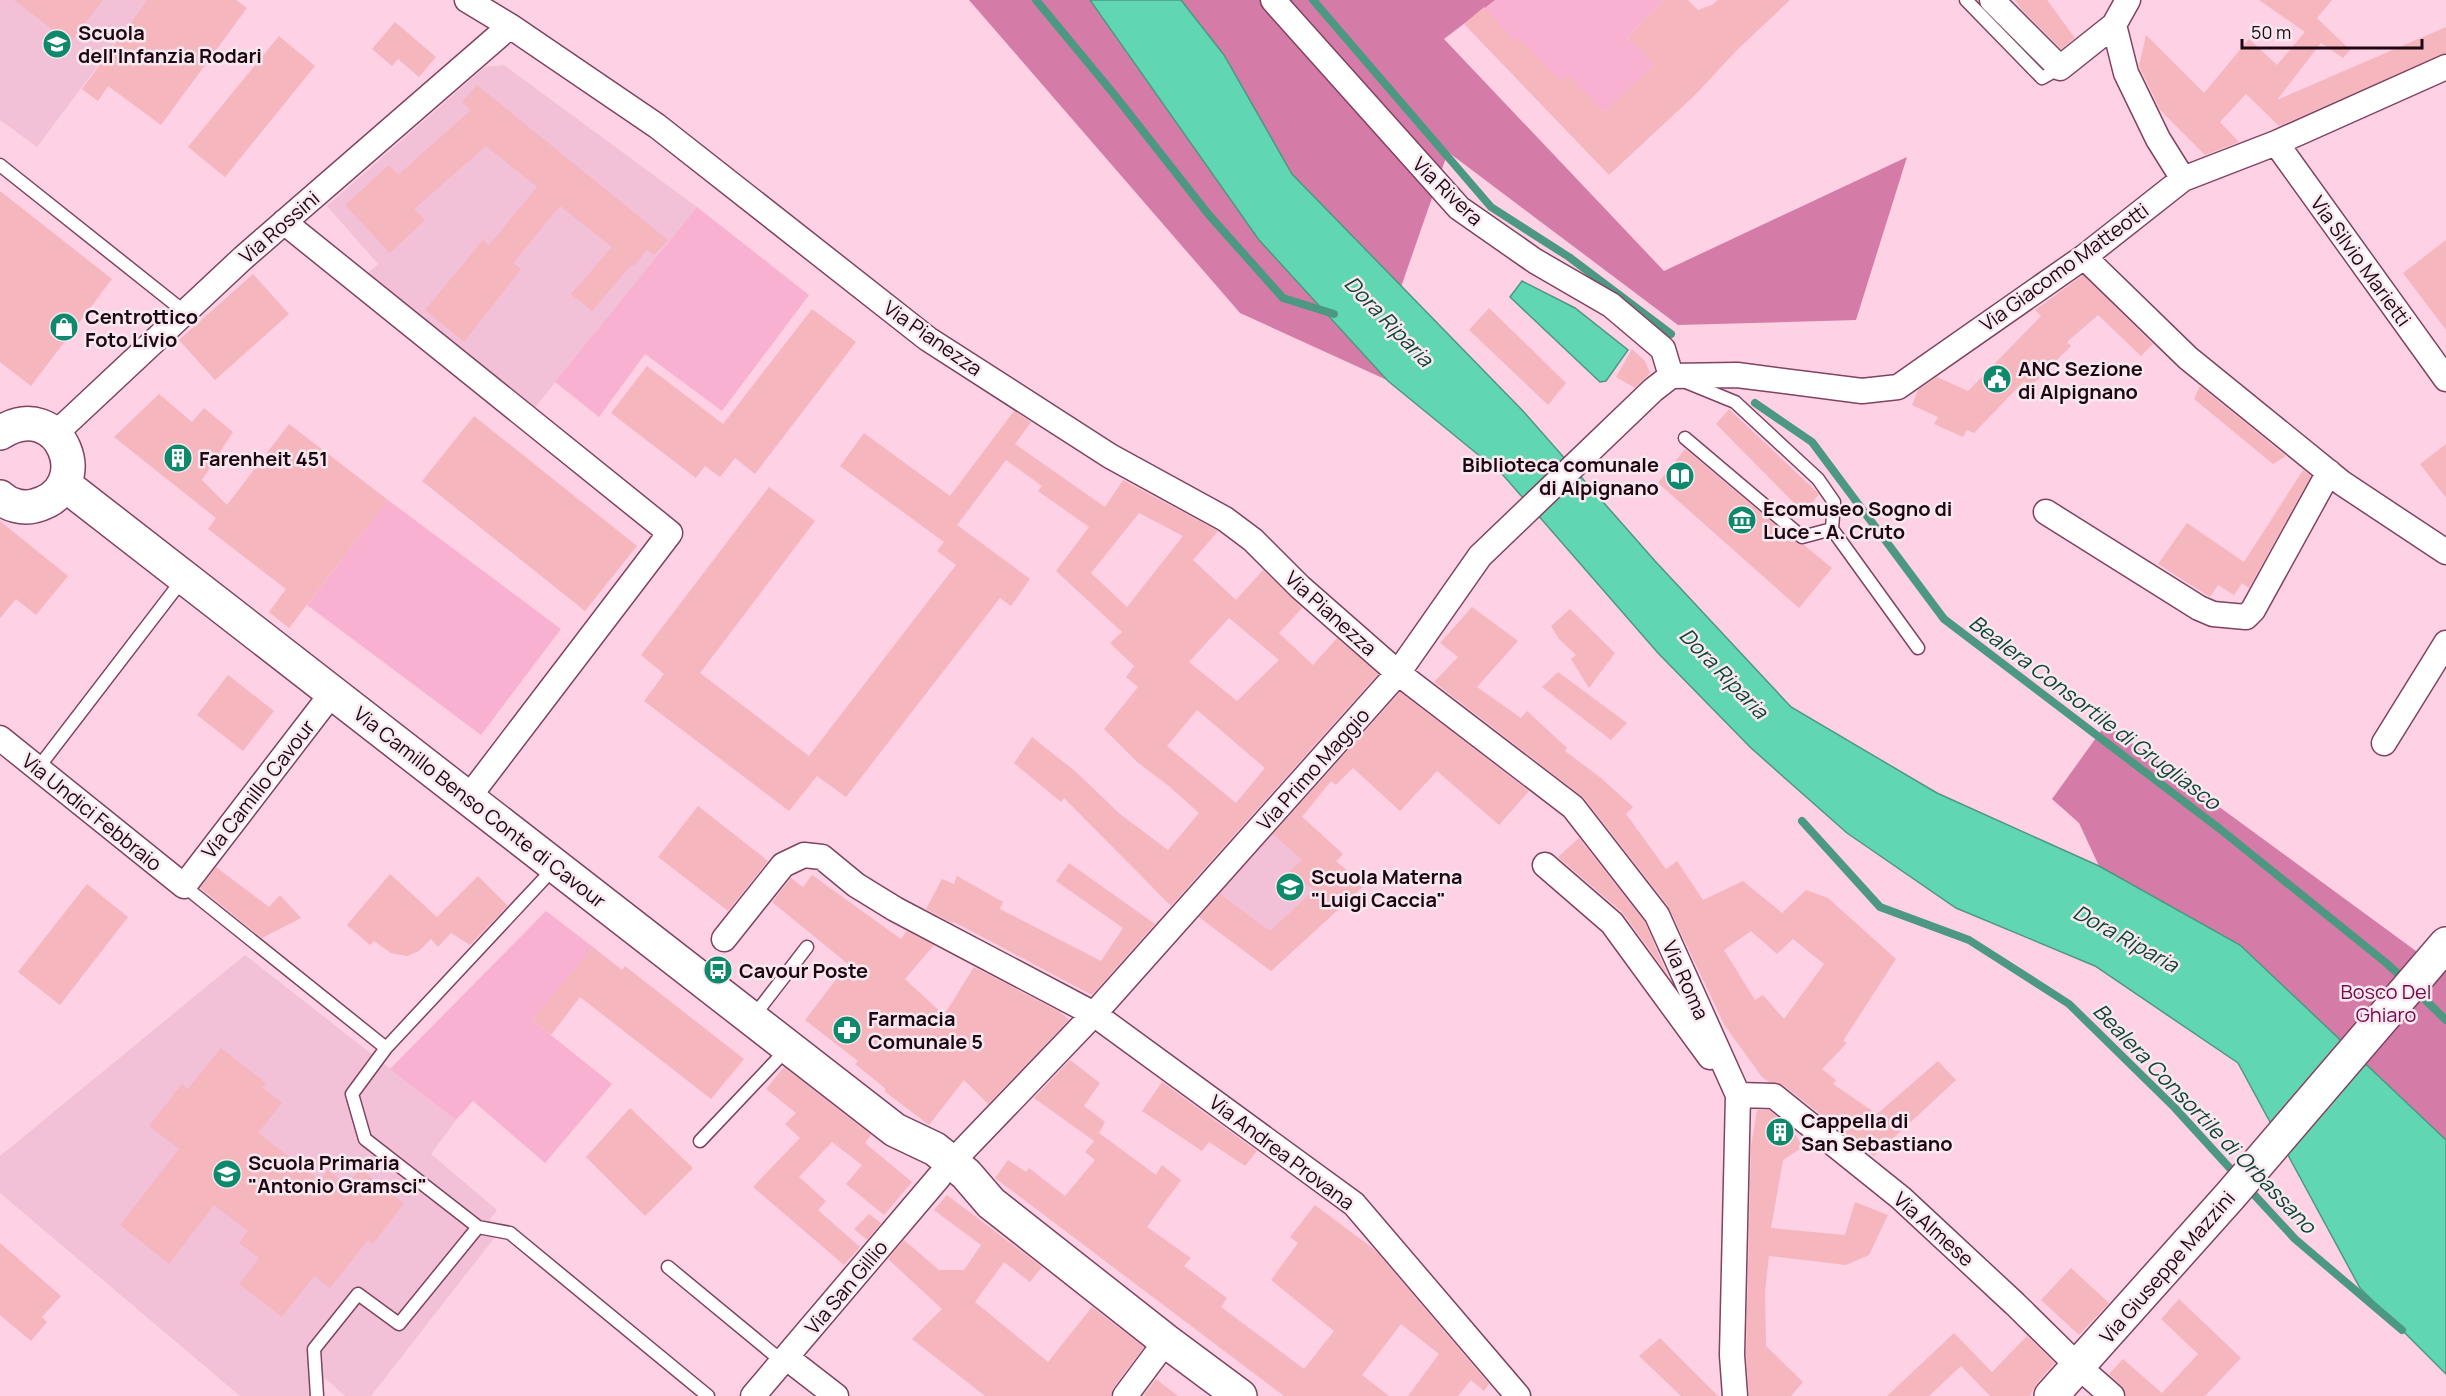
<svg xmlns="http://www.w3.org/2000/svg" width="2446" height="1396" viewBox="0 0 2446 1396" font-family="Manrope,sans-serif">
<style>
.built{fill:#f2c1d7}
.green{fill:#f9b1d2}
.forest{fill:#d47ca7}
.water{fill:#61d6b2;stroke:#4d9882;stroke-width:1.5}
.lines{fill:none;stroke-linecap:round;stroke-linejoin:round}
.stream{stroke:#4d9882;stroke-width:8}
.building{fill:#f5b6be;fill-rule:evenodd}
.lane-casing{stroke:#804261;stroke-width:15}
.street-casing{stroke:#804261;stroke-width:27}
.secondary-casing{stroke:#804261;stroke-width:36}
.lane{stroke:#fff;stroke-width:12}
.street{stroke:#fff;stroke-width:24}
.secondary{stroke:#fff;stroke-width:33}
.labels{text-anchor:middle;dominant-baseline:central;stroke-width:5;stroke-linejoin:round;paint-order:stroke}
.poi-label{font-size:20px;font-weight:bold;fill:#1e0613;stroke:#f8e8ef;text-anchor:start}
.street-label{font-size:20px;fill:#1e0613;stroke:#f8e8ef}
.park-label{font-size:20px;fill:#75094c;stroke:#f8e8ef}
.water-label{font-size:21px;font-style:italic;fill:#0f4335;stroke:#f8e8ef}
</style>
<rect width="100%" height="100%" fill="#fed1e5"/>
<path class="built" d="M0,0H147L37,147L0,120Z
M504,65L697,207L533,410L367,274L378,264L327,206L485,67Z
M1287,803L1343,854L1336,861L1365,885L1271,971L1195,914Z
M245,955L456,1120L431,1154L497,1210L490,1219L495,1237L371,1396H345L325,1378L312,1396H240L0,1193V1156Z"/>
<path class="green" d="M1493,0H1663L1627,37L1654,65L1604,112L1560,81L1519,40L1514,44L1484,7Z
M697,207L809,295L722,411L645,354L599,417L555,382Z
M388,500L561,629L481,735L307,605Z
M546,911L593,947L532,1020L612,1084L545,1163L473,1101L456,1120L390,1069Z"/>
<path class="forest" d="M969,0H1090L1259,240L1389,381L1240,313Z
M1181,0H1495L1444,39L1664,271L1907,157L1856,320L1678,325L1448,152L1401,287L1292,174L1224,55Z
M2106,724L2446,973V1140L2240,945L2099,866L2079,823L2052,799Z"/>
<path class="water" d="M1090,0H1181L1224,55L1292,174L1523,411L1655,561L1791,707L1937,793L2099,866L2240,945L2446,1140V1374L2360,1288L2238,1063L2095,966L1956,908L1847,833L1751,748L1658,653L1503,475L1388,381L1259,240Z
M1522,281L1575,308L1628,350L1606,381L1600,382L1510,297Z"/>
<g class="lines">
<path class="stream" d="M1036,0L1113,93L1209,215L1283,298L1334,314
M1313,0L1491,207L1569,257L1671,334
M1755,403L1812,442L1944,619L2220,829L2385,962L2404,979
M1802,821L1880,907L1969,940L2069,1004L2174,1107L2237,1176
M2417,992L2446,1020
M2247,1187L2295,1239L2402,1330"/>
</g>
<path class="building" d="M14,0H103L70,43Z
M147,0H236L247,8L161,125L108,86L98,101L82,89Z
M1663,0H1688L1698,10L1712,5L1718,0H1790L1737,50L1695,95L1609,175L1464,24L1484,7L1515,42L1519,39L1560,81L1568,75L1604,112L1654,65L1627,37Z
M2015,0H2047L2075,38L2061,49L2022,10Z
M2259,0H2332L2317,18L2350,50L2343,58L2321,43L2277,100L2446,27V53L2279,126L2246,94L2220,122L2239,142L2205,155L2160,110L2139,66L2146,35L2204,93L2249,39L2277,65L2305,32Z
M395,22L436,57L419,77L398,59L392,66L372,49Z
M279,36L315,66L225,177L188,147Z
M477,85L668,240L654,255L647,250L634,266L632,264L592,311L571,294L612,247L560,206L513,263L521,269L464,342L425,310L483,240L489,245L537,187L486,146L414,209L425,220L390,253L345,205L389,165L398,175L471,110L462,102Z
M0,191L112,279L31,386L0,362Z
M2446,240V330L2403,273Z
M253,274L289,314L215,380L179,340Z
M2083,275L2153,344L2141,356L2098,315L2067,342L2071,346L2030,387L2024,381L1974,433L1967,430L1963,437L1934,424L1938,417L1912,405L1918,390L1937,377L1968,391L2041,316L2035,310Z
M1489,308L1566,383L1548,405L1469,330Z
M812,309L856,342L755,474L735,458L720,477L705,466L696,478L611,413L647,366L723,424Z
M1632,349L1645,361L1650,373L1635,388L1616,377Z
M2200,386L2286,456L2273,464L2194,399Z
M159,394L192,422L204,408L233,432L202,480L227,505L289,424L388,500L289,628L269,612L286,589L208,529L216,518L114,437Z
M1729,409L1816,491L1819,494L1804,513L1716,424Z
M1014,411L1031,422L1015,444L1105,507L1123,480L1218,531L1193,560L1236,600L1263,570L1302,608L1279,633L1313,665L1337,638L1378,674L1171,906L1064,798L1061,802L1014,763L1032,737L1076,772L1120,814L1168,850L1199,813L1169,786L1137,762L1104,729L1138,687L1126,677L1134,666L1110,643L1122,632L1056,571L1089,527L1038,491L1042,486L1006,460L957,525L1030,579L1011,606L1000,598L846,797L817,776L789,811L644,701L664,674L641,655L769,487L815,521L700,673L809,756L956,565L937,551L944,542L840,466L864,433L950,496ZM1139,513L1183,536L1127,607L1091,573ZM1229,618L1279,660L1237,701L1189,662ZM1197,710L1265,768L1236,803L1167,746Z
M474,416L637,546L585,611L422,481Z
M2446,444V498L2420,464Z
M1685,449L1797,543L1804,545L1832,568L1799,608L1658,483Z
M2303,470L2311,476L2249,588L2242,583L2234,595L2218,585L2210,597L2158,564L2187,523L2244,562Z
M0,521L68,576L36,615L16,599L0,618Z
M1472,607L1518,641L1477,687L1521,718L1527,711L1567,748L1565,751L1601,778L1633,807L1626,814L1666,869L1677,861L1703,900L1743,881L1782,913L1806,890L1828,898L1896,959L1843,1041L1847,1043L1822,1069L1836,1080L1833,1084L1877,1114L1938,1061L1956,1080L1874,1156L1783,1085L1769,1082L1762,1077L1725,1026L1668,906L1584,798L1434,682L1458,657L1440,643ZM1751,931L1777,954L1793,939L1824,964L1784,1019L1763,995L1755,1000L1724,950Z
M1570,609L1615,653L1589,688L1571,659L1576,655L1559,639L1551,626Z
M1558,672L1627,723L1611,740L1542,687Z
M228,675L274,711L243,751L197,715Z
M1400,692L1529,791L1499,825L1437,771L1400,811L1353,768L1336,785L1331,781L1302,817L1343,854L1336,861L1365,885L1271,971L1199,917L1220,894L1270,931L1314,890L1289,872L1302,860L1273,834Z
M698,806L768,861L728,911L658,857Z
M1579,838L1645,922L1667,974L1622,912L1558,857Z
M1069,863L1155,924L1092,995L954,922L952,923L926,909L942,879L954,884L957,876L1003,902L1000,909L1101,961L1123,928L1056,881Z
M216,867L269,907L280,895L301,918L262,938L200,888Z
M390,874L437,917L478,876L508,906L470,945L451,933L438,947L431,939L419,951L407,956L391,953L374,941L370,945L347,925Z
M812,875L901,939L907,931L934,945L905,979L944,1015L974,967L1060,1012L1069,1020L988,1104L964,1080L929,1125L884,1091L886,1089L855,1064L858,1061L805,1020L848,964L772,902L791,878L803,887Z
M87,884L128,917L60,1005L18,972Z
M593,947L622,970L625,966L744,1059L711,1099L580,997L551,1035L532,1020Z
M221,1048L266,1083L262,1087L282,1103L258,1133L320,1180L328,1170L347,1185L360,1169L404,1203L373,1244L368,1240L330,1288L314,1276L282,1317L239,1284L259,1258L239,1243L248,1231L214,1205L169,1264L120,1225L179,1149L149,1126L182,1084L188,1089Z
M1070,1060L1100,1083L1084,1106L1105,1122L1099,1133L1156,1175L1162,1165L1181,1180L1147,1227L1191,1258L1184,1266L1227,1298L1221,1307L1304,1369L1334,1331L1271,1280L1298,1243L1290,1237L1315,1205L1375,1250L1489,1384L1484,1391L1471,1380L1458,1396H1408L1439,1354L1401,1324L1362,1375L1389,1396H1284L995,1178L1008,1160L1026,1172L1029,1168L1065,1196L1095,1160L1085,1152L1094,1141L1034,1098Z
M784,1067L871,1135L865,1143L912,1182L884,1215L846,1184L862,1165L832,1142L799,1177L826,1201L818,1210L860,1247L844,1265L753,1187L800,1138L785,1124L796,1113L766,1089Z
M1162,1082L1257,1151L1245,1166L1209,1142L1202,1151L1142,1111Z
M630,1108L693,1168L645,1216L586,1157Z
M1757,1110H1769L1791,1128L1803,1147L1783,1160L1771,1228L1845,1235L1855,1202L1888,1215L1869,1255L1846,1265L1769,1256L1765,1292L1766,1346L1803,1382L1791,1396H1749L1746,1355L1751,1146Z
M947,1195L1042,1267L1030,1282L1004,1262L975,1302L1048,1362L1092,1307L1144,1347L1114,1387L1111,1396H985L912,1339L942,1309L888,1259L904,1240L939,1270H964L981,1245L934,1210Z
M869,1214L881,1223L867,1240L854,1229Z
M0,1243L61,1296L42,1317L47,1322L31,1341L0,1315Z
M2071,1268L2109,1303L2079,1335L2041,1300Z
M2179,1299L2241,1358L2205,1396H2126L2122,1386L2109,1374L2123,1359L2162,1393L2198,1354L2161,1319Z
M1954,1333L1992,1372L2027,1336L2055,1363L2037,1383L2030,1396H1990L1961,1366L1929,1396H1887Z
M1660,1338L1718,1396H1681L1639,1356Z
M1156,1379L1178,1396H1143Z"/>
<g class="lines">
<g class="lane-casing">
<path id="lane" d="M1966,0L2042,78L2060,68
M0,165L186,313
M1686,382L1735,402L1818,479L1834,502L1832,529L1918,648
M1685,438L1802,537L1832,529
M38,768L183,579
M184,886L386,1048
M753,1017L807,947
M700,1141L788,1048
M478,1227L510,1233L708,1396
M668,1267L783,1362
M317,1396L314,1349L358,1294L399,1324L478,1227L365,1139L352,1094L386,1048L555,867"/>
</g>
<g class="street-casing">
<path id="street" d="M467,0L510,26L657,126L928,339L1110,456L1225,519L1253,540L1300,587L1398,673L1573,807L1657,915L1738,1095L1732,1355L1735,1396
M1273,0L1459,208L1535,261L1611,305L1663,349L1671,376
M1992,0L2060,68L2114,25
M2128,0L2114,25L2126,73L2158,139L2183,179
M2276,143L2446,379
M284,222L670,533L468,798
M2084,257L2188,358L2342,483L2446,552
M1671,376L1737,375L1862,391L1898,387L2084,257L2183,179L2276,143L2446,67
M55,434L243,258L510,26
M2046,512L2199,608L2213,614L2246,617L2253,610L2329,472
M0,738L184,886L333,692
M2384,743L2446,643
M1545,865L1612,923L1710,1057
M724,939L783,865L804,855L822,857L856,885L895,909L1094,1014L1354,1204L1518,1396
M1738,1095L1774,1096L1901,1198L2015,1304L2079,1367L2112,1396
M952,1162L1094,1014L1398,673L1480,556L1653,390L1671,376
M787,1358L836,1396
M753,1396L939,1177
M1125,1396L1166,1341"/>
</g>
<g class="secondary-casing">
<path id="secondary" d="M0,433C61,394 99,490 34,506C23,509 8,505 0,497
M64,484L895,1130L935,1149L966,1174L991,1203L1166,1341L1240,1396
M2051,1396L2230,1196L2446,944"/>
</g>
<use href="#lane" class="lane"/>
<use href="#street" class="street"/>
<use href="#secondary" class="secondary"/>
</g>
<defs>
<g id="school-disc" transform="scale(1.5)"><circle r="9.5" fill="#0f896c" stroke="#f8e8ef"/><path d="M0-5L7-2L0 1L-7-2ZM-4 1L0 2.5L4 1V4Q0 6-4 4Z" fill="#fff"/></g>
<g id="shop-disc" transform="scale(1.5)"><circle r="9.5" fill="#0f896c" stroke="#f8e8ef"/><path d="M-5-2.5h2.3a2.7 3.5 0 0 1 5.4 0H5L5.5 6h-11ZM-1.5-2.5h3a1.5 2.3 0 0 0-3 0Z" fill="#fff"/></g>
<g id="civic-disc" transform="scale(1.5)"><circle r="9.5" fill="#0f896c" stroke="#f8e8ef"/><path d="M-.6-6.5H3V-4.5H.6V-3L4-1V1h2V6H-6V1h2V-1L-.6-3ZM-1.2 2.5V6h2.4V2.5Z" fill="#fff"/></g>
<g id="building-disc" transform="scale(1.5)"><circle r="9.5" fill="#0f896c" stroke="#f8e8ef"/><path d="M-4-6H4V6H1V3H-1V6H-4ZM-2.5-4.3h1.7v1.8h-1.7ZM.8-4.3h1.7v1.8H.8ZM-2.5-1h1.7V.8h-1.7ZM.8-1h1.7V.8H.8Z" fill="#fff"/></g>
<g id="library-disc" transform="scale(1.5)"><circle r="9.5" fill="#0f896c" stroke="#f8e8ef"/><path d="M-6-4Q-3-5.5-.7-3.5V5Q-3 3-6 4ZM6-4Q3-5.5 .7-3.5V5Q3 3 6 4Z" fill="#fff"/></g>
<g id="museum-disc" transform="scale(1.5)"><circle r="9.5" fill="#0f896c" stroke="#f8e8ef"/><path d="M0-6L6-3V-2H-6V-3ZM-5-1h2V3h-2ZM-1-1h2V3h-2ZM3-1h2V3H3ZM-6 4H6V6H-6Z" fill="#fff"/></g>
<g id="bus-disc" transform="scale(1.5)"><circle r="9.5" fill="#0f896c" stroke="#f8e8ef"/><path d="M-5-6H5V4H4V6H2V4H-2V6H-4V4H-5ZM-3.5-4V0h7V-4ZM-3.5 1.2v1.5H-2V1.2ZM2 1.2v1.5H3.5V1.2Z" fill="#fff"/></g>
<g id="pharmacy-disc" transform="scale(1.5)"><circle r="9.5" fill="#0f896c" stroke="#f8e8ef"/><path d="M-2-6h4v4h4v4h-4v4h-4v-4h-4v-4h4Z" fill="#fff"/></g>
</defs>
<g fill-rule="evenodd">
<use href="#school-disc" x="57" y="44"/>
<use href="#shop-disc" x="64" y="327"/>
<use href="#civic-disc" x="1997" y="379"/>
<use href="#building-disc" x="178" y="458"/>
<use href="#library-disc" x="1680" y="476"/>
<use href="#museum-disc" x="1742" y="520"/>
<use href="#school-disc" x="1290" y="887"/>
<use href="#bus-disc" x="718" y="970"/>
<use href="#pharmacy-disc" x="847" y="1030"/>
<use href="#building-disc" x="1780" y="1132"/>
<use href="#school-disc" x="227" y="1174"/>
</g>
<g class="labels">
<g class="poi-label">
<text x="78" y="32">Scuola<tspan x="78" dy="23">dell'Infanzia Rodari</tspan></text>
<text x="85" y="316">Centrottico<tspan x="85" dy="23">Foto Livio</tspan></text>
<text x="2018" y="368">ANC Sezione<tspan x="2018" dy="23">di Alpignano</tspan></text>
<text x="199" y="458">Farenheit 451</text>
<text x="1659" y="464" text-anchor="end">Biblioteca comunale<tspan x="1659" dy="23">di Alpignano</tspan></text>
<text x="1763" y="508">Ecomuseo Sogno di<tspan x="1763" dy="23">Luce - A. Cruto</tspan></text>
<text x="1311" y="876">Scuola Materna<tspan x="1311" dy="23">"Luigi Caccia"</tspan></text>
<text x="739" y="970">Cavour Poste</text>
<text x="868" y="1018">Farmacia<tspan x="868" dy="23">Comunale 5</tspan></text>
<text x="1801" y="1120">Cappella di<tspan x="1801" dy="23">San Sebastiano</tspan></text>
<text x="248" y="1162">Scuola Primaria<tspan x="248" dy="23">"Antonio Gramsci"</tspan></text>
</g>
<g class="street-label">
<text transform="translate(1448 191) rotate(44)">Via Rivera</text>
<text transform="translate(279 227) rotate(-41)">Via Rossini</text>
<text transform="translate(2361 261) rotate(54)">Via Silvio Marietti</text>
<text transform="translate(2064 267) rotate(-36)">Via Giacomo Matteotti</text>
<text transform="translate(933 338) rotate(35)">Via Pianezza</text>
<text transform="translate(1331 613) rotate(42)">Via Pianezza</text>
<text transform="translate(1313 769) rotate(-48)">Via Primo Maggio</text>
<text transform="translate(258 789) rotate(-52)">Via Camillo Cavour</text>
<text transform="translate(480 807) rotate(38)">Via Camillo Benso Conte di Cavour</text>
<text transform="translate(92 812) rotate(39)">Via Undici Febbraio</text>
<text transform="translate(1686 980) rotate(66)">Via Roma</text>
<text transform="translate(1282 1152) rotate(37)">Via Andrea Provana</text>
<text transform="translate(1934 1229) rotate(42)">Via Almese</text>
<text transform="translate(2167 1267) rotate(-49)">Via Giuseppe Mazzini</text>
<text transform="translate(846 1287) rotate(-50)">Via San Gillio</text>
</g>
<g class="park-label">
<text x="2386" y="991">Bosco Del<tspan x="2386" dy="23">Ghiaro</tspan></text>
</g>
<g class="water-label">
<text transform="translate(1389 321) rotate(46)">Dora Riparia</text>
<text transform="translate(1724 673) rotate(46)">Dora Riparia</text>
<text transform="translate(2095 712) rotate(37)">Bealera Consortile di Grugliasco</text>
<text transform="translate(2126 938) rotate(29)">Dora Riparia</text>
<text transform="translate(2205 1118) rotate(46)">Bealera Consortile di Orbassano</text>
</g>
</g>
<path d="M2242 39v9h180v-9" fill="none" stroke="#1e0613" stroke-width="3"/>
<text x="2251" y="39" font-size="18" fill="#1e0613" stroke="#f8e8ef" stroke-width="4.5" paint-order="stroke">50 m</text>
</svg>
